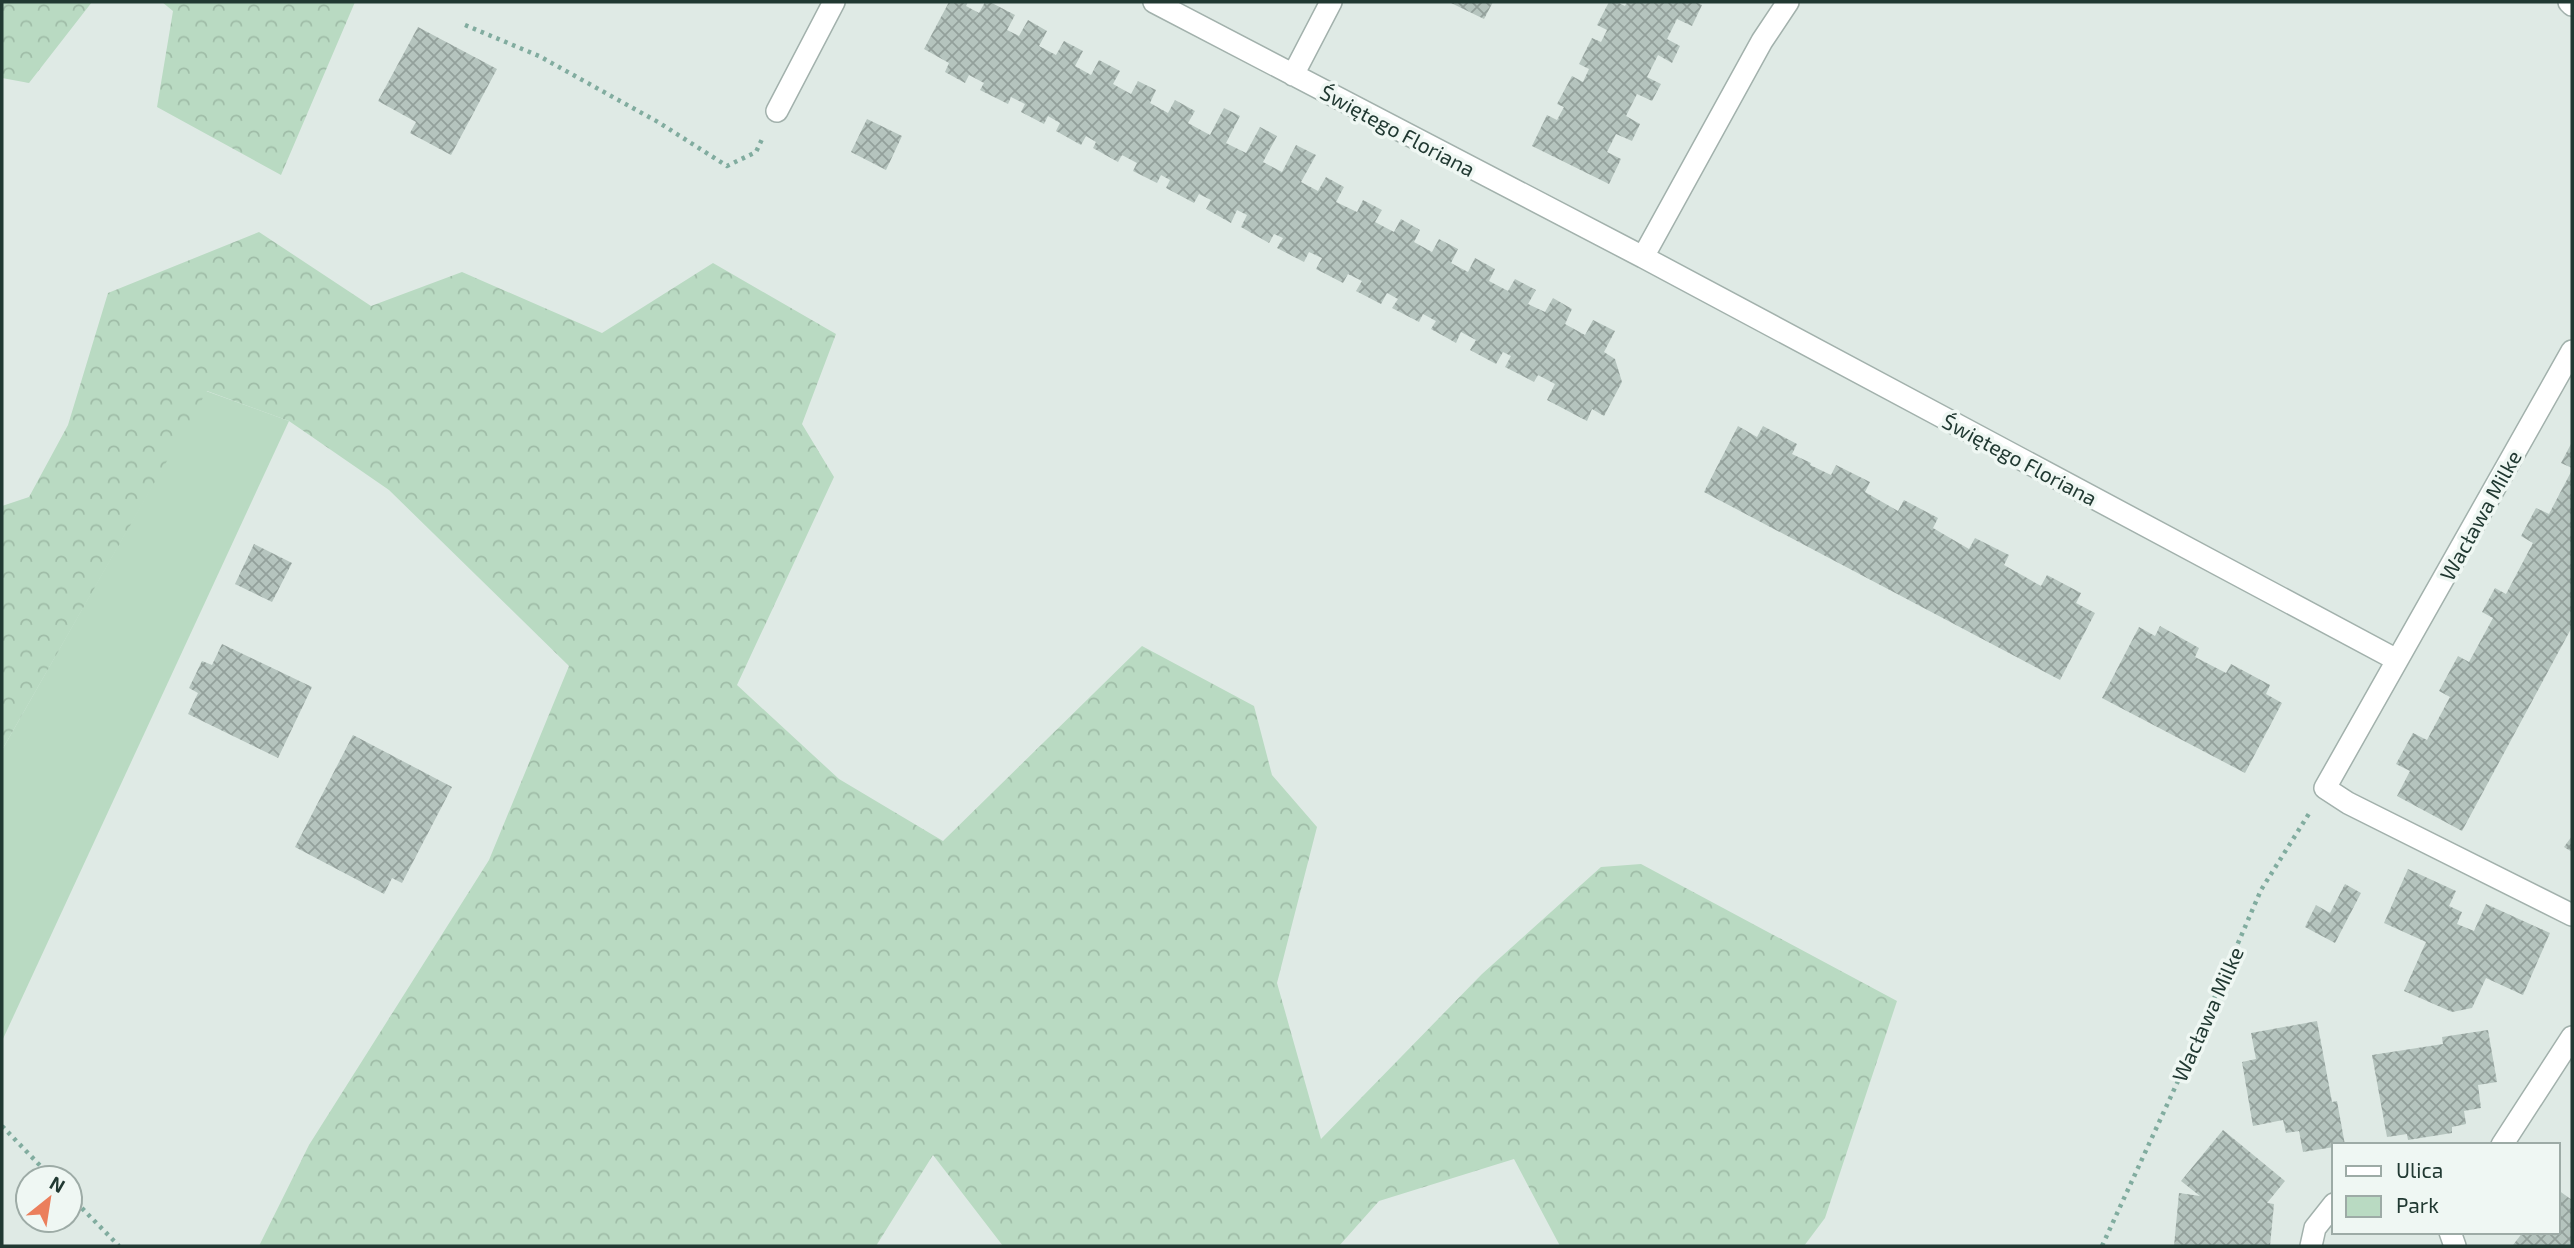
<svg xmlns="http://www.w3.org/2000/svg" width="2574" height="1248" viewBox="0 0 2574 1248" font-family="'Exo 2',sans-serif">
<style>
.green{fill:#b9dac2}
.forest{fill:url(#forest-crowns)}
.building{fill:url(#building-cross-hatch)}
.lines{fill:none;stroke-linecap:round;stroke-linejoin:round}
.minor-casing{stroke:#a2b1ac;stroke-width:24}
.path{stroke:#81ac9f;stroke-width:4.5;stroke-dasharray:3.5 5;stroke-linecap:butt}
.minor{stroke:#fff;stroke-width:21}
.labels{text-anchor:middle;dominant-baseline:central;stroke-width:7;stroke-linejoin:round;paint-order:stroke}
.street-label{font-size:21px;fill:#213932;stroke:#eff7f3}
</style>
<defs>
<pattern id="forest-crowns" width="20" height="18" patternUnits="userSpaceOnUse" patternTransform="scale(1.75)"><rect width="20" height="18" fill="#b9dac2"/><path d="M2 6a3 3 0 1 1 6 0M12 15a3 3 0 1 1 6 0" fill="none" stroke="#9fbca7"/></pattern>
<pattern id="building-cross-hatch" width="8" height="8" patternUnits="userSpaceOnUse" patternTransform="scale(1.75)"><rect width="8" height="8" fill="#b5c4be"/><path d="M0 0l8 8M0 8l8-8" fill="none" stroke="#93a09b"/></pattern>
</defs>
<rect width="100%" height="100%" fill="#dfeae5"/>
<path class="green" d="M206,391L289,421L2,1041V750Z"/>
<path class="forest" d="M2,2H92L29,83L2,78Z
M162,2H355L281,175L157,107L173,11Z
M259,232L371,306L462,272L602,333L713,263L836,334L802,424L834,477L737,685L839,779L943,841L1142,646L1254,706L1272,775L1317,827L1277,983L1321,1139L1482,974L1601,867L1641,864L1897,1001L1825,1218L1804,1246H1560L1514,1159L1379,1201L1339,1246H1003L933,1155L876,1246H259L309,1145L489,860L569,666L389,490L289,421L207,391L2,750V506L29,497L68,425L108,293Z"/>
<path class="building" d="M949,2H968L966,6L979,13L985,2H990L1015,15L1007,30L1019,36L1028,20L1047,31L1039,46L1056,55L1064,41L1083,51L1075,66L1091,75L1099,60L1120,71L1113,84L1131,94L1138,81L1156,90L1150,103L1168,113L1175,100L1195,111L1188,123L1210,135L1224,108L1240,116L1226,143L1246,153L1260,127L1277,136L1263,162L1282,172L1296,145L1316,155L1301,182L1318,191L1326,177L1344,187L1336,202L1357,212L1363,200L1382,210L1375,222L1394,232L1401,219L1420,230L1414,242L1432,252L1439,239L1458,249L1451,263L1468,272L1475,258L1495,269L1489,281L1508,291L1515,279L1536,290L1528,304L1545,312L1553,298L1572,309L1565,324L1585,335L1593,320L1615,331L1604,352L1615,359L1622,382L1604,416L1592,409L1587,421L1547,400L1555,384L1538,375L1534,382L1505,367L1511,356L1503,352L1496,364L1470,350L1476,340L1461,332L1456,343L1431,329L1436,321L1423,314L1419,322L1392,308L1398,299L1387,293L1381,304L1356,291L1362,281L1348,274L1343,283L1316,269L1322,258L1309,252L1304,262L1277,248L1283,238L1274,234L1269,243L1241,227L1247,215L1237,210L1231,223L1206,209L1211,200L1199,194L1194,203L1166,188L1170,180L1161,175L1157,183L1133,171L1137,163L1122,155L1118,162L1093,148L1096,142L1086,136L1081,145L1056,131L1060,123L1048,116L1044,124L1021,112L1025,104L1011,97L1008,104L980,90L984,83L969,75L965,83L945,72L949,63L924,49Z
M1449,2H1493L1484,19Z
M1609,2H1617L1625,6L1627,2H1696L1702,5L1692,26L1677,19L1667,39L1680,46L1672,63L1658,55L1647,77L1661,84L1652,101L1637,94L1626,116L1640,124L1632,141L1616,134L1607,152L1621,159L1609,184L1532,146L1547,115L1557,120L1564,107L1557,104L1572,76L1583,82L1589,69L1579,64L1592,38L1601,42L1607,30L1597,25Z
M418,27L497,69L451,155L410,133L416,122L378,101Z
M867,119L902,136L886,170L851,152Z
M1738,426L1757,437L1763,426L1797,444L1792,454L1811,463L1810,465L1831,475L1836,465L1870,482L1865,492L1898,511L1904,500L1938,518L1933,528L1969,549L1975,538L2009,555L2004,565L2041,586L2047,575L2081,593L2076,603L2095,613L2060,680L1704,492Z
M2572,442V468L2561,463Z
M2572,470V627L2462,831L2397,796L2410,771L2396,764L2413,733L2427,740L2450,697L2439,691L2458,656L2469,662L2493,618L2482,612L2495,588L2506,594L2533,543L2521,536L2536,508L2549,514Z
M254,544L292,563L272,602L235,584Z
M2160,626L2199,648L2195,657L2226,673L2231,664L2270,685L2266,694L2282,703L2245,773L2102,698L2139,627L2155,636Z
M222,644L312,687L278,758L188,714L198,693L189,688L202,661L212,665Z
M353,735L452,787L402,883L392,878L384,894L295,847Z
M2572,836V852L2564,847Z
M2408,869L2456,891L2449,906L2462,912L2457,924L2474,931L2486,904L2550,933L2523,995L2486,978L2472,1008L2452,1012L2404,991L2426,942L2384,923Z
M2345,884L2361,893L2335,943L2305,927L2316,905L2330,913Z
M2317,1021L2332,1102L2337,1101L2345,1145H2334V1147L2303,1152L2299,1131L2286,1133L2283,1120L2253,1126L2242,1062L2256,1059L2251,1033Z
M2488,1030L2497,1082L2478,1085L2481,1108L2464,1111L2466,1124L2452,1127V1133L2408,1140L2407,1134L2387,1137L2372,1055L2443,1044L2442,1037Z
M2223,1130L2285,1181L2267,1203L2274,1204L2270,1246H2174L2179,1193L2200,1196L2181,1181Z
M2558,1190L2572,1200V1246L2513,1245L2523,1232H2558Z"/>
<g class="lines">
<g class="minor-casing">
<path id="minor" d="M1154,2L1643,257L1762,41L1788,2
M2569,2L2572,5
M1293,75L1331,2
M777,111L834,2
M1643,257L2397,660
M2572,351L2325,788L2348,803L2572,915
M2502,1145L2572,1037
M2450,1232L2455,1246
M2311,1246L2315,1228L2334,1204"/>
</g>
<path class="path" d="M465,25L539,56L658,122L727,166L756,152L763,137
M2,1126L52,1178
M70,1196L119,1246
M2102,1246L2184,1068L2261,890L2310,812"/>
<use href="#minor" class="minor"/>
</g>
<g class="labels">
<g class="street-label">
<text transform="translate(1398 130) rotate(28)">Świętego Floriana</text>
<text transform="translate(2020 459) rotate(28)">Świętego Floriana</text>
<text transform="translate(2480 515) rotate(-61)">Wacława Milke</text>
<text transform="translate(2207 1014) rotate(-66)">Wacława Milke</text>
</g>
</g>
<rect width="2574" height="1248" fill="none" stroke="#213932" stroke-width="7"/>
<rect x="2332" y="1143" width="228" height="91" fill="#eff7f3" stroke="#9daba6" stroke-width="2"/>
<rect x="2346" y="1166" width="35" height="10" fill="#ffffff" stroke="#9daba6" stroke-width="2"/>
<text x="2396" y="1178" font-size="21" fill="#213932">Ulica</text>
<rect x="2346" y="1196" width="35" height="21" fill="#b9dac2" stroke="#9daba6" stroke-width="2"/>
<text x="2396" y="1213" font-size="21" fill="#213932">Park</text>
<g transform="translate(49 1199) rotate(30)"><circle r="33" fill="#eff7f3" stroke="#9daba6" stroke-width="2"/>
<path d="M0-5L12 26L0 18L-12 26Z" fill="#eb7f5c"/>
<text y="-10" font-size="19" font-weight="bold" text-anchor="middle" fill="#213932">N</text>
</g>
</svg>
